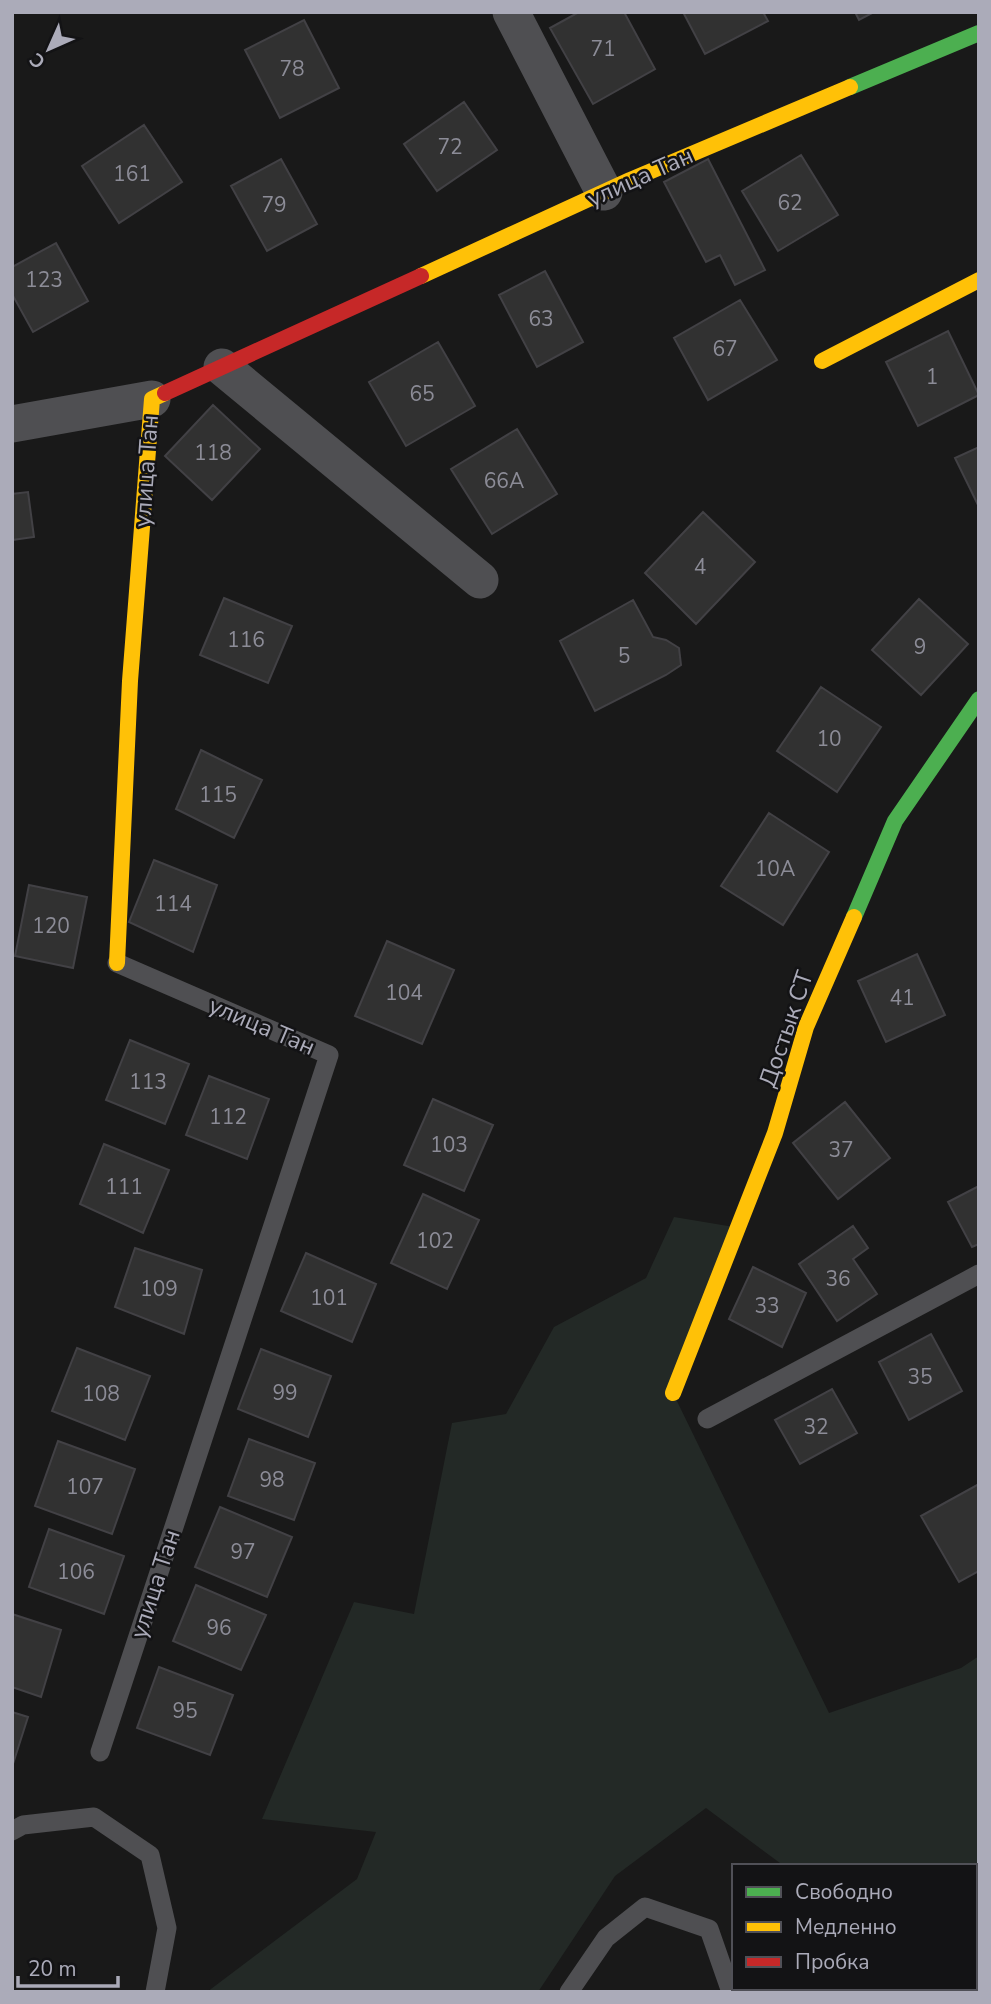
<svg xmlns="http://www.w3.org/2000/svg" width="991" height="2004" viewBox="0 0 991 2004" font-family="'Nunito Sans',sans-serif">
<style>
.green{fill:#232926}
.building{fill:#313131;stroke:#424145;stroke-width:2}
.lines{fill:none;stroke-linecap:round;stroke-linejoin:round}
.lane{stroke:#4f4f52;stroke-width:19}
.street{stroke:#4f4f52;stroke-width:37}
.fast{stroke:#4caf50;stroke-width:16}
.slow{stroke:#ffc107;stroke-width:16}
.jam{stroke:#c62828;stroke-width:16}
.labels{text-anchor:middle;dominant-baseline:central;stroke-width:5;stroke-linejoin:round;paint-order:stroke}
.number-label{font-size:21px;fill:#8c8c97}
.street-label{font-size:24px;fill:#ababb9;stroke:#131315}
</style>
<rect width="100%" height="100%" fill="#191919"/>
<path class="green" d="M674,1217L734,1227L673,1393L829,1713L961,1668L979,1656V1930L975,1929V1866H784L706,1808L615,1876L538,1992H207L357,1879L376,1832L262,1819L354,1602L414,1614L452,1423L506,1414L554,1327L646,1278Z
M781,1988H875L872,1992H780Z"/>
<path class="building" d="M579,12H624L655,69L593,104L550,28Z
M683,12H763L768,21L705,54Z
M855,12H874L859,20Z
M304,20L339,88L280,118L245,50Z
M464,102L497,150L437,191L404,144Z
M144,125L182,182L119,223L82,166Z
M801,155L838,215L778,251L742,191Z
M281,159L317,224L267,251L231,186Z
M708,159L765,270L735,285L720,255L706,262L664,182Z
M56,243L88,301L33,332L12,294V267Z
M545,271L583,342L537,367L499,295Z
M740,300L777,360L708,400L674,338Z
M948,331L979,395L918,426L886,362Z
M438,342L475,406L406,446L369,382Z
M213,405L260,449L212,500L165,456Z
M517,429L557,494L492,534L451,469Z
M979,447V507L955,458Z
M28,492L34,537L12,540V494Z
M703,512L755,562L696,624L645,573Z
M224,598L292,626L268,683L200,655Z
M919,599L968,644L921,695L872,650Z
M633,600L653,637L666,640L679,648L681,665L666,675L595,711L560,641Z
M821,687L881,727L837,792L777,751Z
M201,750L262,780L234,838L176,809Z
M769,813L829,852L783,925L721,886Z
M154,860L217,885L193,952L129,922Z
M29,885L87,897L73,968L15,956Z
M387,941L454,970L422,1044L355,1016Z
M917,954L945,1015L886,1042L858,981Z
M130,1040L189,1064L165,1124L106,1100Z
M209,1076L269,1099L247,1159L186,1135Z
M433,1099L493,1125L464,1191L404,1165Z
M845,1102L890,1158L838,1199L793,1143Z
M104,1144L169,1170L143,1233L80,1204Z
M979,1186V1244L972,1247L948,1202Z
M423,1194L479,1220L447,1289L391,1263Z
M853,1226L868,1248L853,1259L877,1294L837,1321L799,1264Z
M135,1248L202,1270L184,1334L115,1307Z
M306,1253L376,1284L352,1342L281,1311Z
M753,1267L806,1293L782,1347L729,1319Z
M931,1334L962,1391L909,1420L879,1362Z
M77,1348L150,1376L125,1440L52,1411Z
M261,1349L331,1376L308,1437L238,1409Z
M832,1389L857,1433L800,1464L775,1420Z
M249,1439L315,1463L294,1520L228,1496Z
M58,1441L135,1469L112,1534L35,1506Z
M979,1484V1571L959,1582L921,1516Z
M220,1507L292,1537L267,1597L195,1567Z
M49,1529L124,1556L104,1614L29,1587Z
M196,1585L266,1615L241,1670L173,1641Z
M12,1614L61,1630L41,1697L12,1687Z
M159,1667L233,1695L210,1755L137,1728Z
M12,1712L28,1717L12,1767Z"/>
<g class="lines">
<path class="lane" d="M707,1419L979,1274
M100,1752L329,1055L117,963
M12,1831L23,1825L94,1817L150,1855L167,1928L155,1992
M569,1992L606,1938L645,1907L709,1929L731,1992
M971,1992L979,1987"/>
<path class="street" d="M511,12L604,192
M222,367L480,580
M12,424L152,399"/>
<path class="fast" d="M850,87L979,33
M854,917L895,821L979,699"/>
<path class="slow" d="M421,276L630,180L850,87
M822,361L979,280
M117,963L130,681L152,399L165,393
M673,1393L775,1133L806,1027L854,917"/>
<path class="jam" d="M165,393L421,276"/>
</g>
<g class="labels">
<g class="number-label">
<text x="603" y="49">71</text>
<text x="292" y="69">78</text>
<text x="450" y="147">72</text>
<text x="132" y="174">161</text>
<text x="790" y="203">62</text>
<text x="274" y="205">79</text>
<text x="44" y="280">123</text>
<text x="541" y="319">63</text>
<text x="725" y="349">67</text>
<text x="932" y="377">1</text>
<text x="422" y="394">65</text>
<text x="213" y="453">118</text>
<text x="504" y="481">66А</text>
<text x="700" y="567">4</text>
<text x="246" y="640">116</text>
<text x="920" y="647">9</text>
<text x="624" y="656">5</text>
<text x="829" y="739">10</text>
<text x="218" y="795">115</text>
<text x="775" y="869">10А</text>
<text x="173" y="904">114</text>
<text x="51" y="926">120</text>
<text x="404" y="993">104</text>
<text x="902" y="998">41</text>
<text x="148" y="1082">113</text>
<text x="228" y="1117">112</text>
<text x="449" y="1145">103</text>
<text x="841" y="1150">37</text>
<text x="124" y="1187">111</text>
<text x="435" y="1241">102</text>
<text x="838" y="1279">36</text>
<text x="159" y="1289">109</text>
<text x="329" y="1298">101</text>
<text x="767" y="1306">33</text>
<text x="920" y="1377">35</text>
<text x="285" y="1393">99</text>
<text x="101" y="1394">108</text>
<text x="816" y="1427">32</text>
<text x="272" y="1480">98</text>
<text x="85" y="1487">107</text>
<text x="243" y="1552">97</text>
<text x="76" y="1572">106</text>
<text x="219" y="1628">96</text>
<text x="185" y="1711">95</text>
</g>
<g class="street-label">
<text transform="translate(640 177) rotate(-24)">улица Тан</text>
<text transform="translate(146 471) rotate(-86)">улица Тан</text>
<text transform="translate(262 1026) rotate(23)">улица Тан</text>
<text transform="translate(786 1029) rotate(-71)">Достык СТ</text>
<text transform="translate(155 1584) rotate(-72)">улица Тан</text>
</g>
</g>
<rect width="991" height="2004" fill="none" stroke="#ababb9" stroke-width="28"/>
<rect x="732" y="1864" width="245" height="126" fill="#131315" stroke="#505057" stroke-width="2"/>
<rect x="746" y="1887" width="35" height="10" fill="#4caf50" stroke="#505057" stroke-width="2"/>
<text x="795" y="1899" font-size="21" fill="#ababb9">Свободно</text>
<rect x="746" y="1922" width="35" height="10" fill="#ffc107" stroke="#505057" stroke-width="2"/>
<text x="795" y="1934" font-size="21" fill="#ababb9">Медленно</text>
<rect x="746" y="1957" width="35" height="10" fill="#c62828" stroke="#505057" stroke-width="2"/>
<text x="795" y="1969" font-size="21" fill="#ababb9">Пробка</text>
<g transform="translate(49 49) rotate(225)" stroke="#131315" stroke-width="5" paint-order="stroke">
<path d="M0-5L12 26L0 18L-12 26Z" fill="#ababb9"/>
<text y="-10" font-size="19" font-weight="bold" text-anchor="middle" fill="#ababb9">С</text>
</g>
<path d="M18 1976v10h100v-10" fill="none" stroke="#ababb9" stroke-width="3.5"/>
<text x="28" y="1976" font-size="21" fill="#ababb9" stroke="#131315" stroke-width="5" paint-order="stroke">20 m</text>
</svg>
